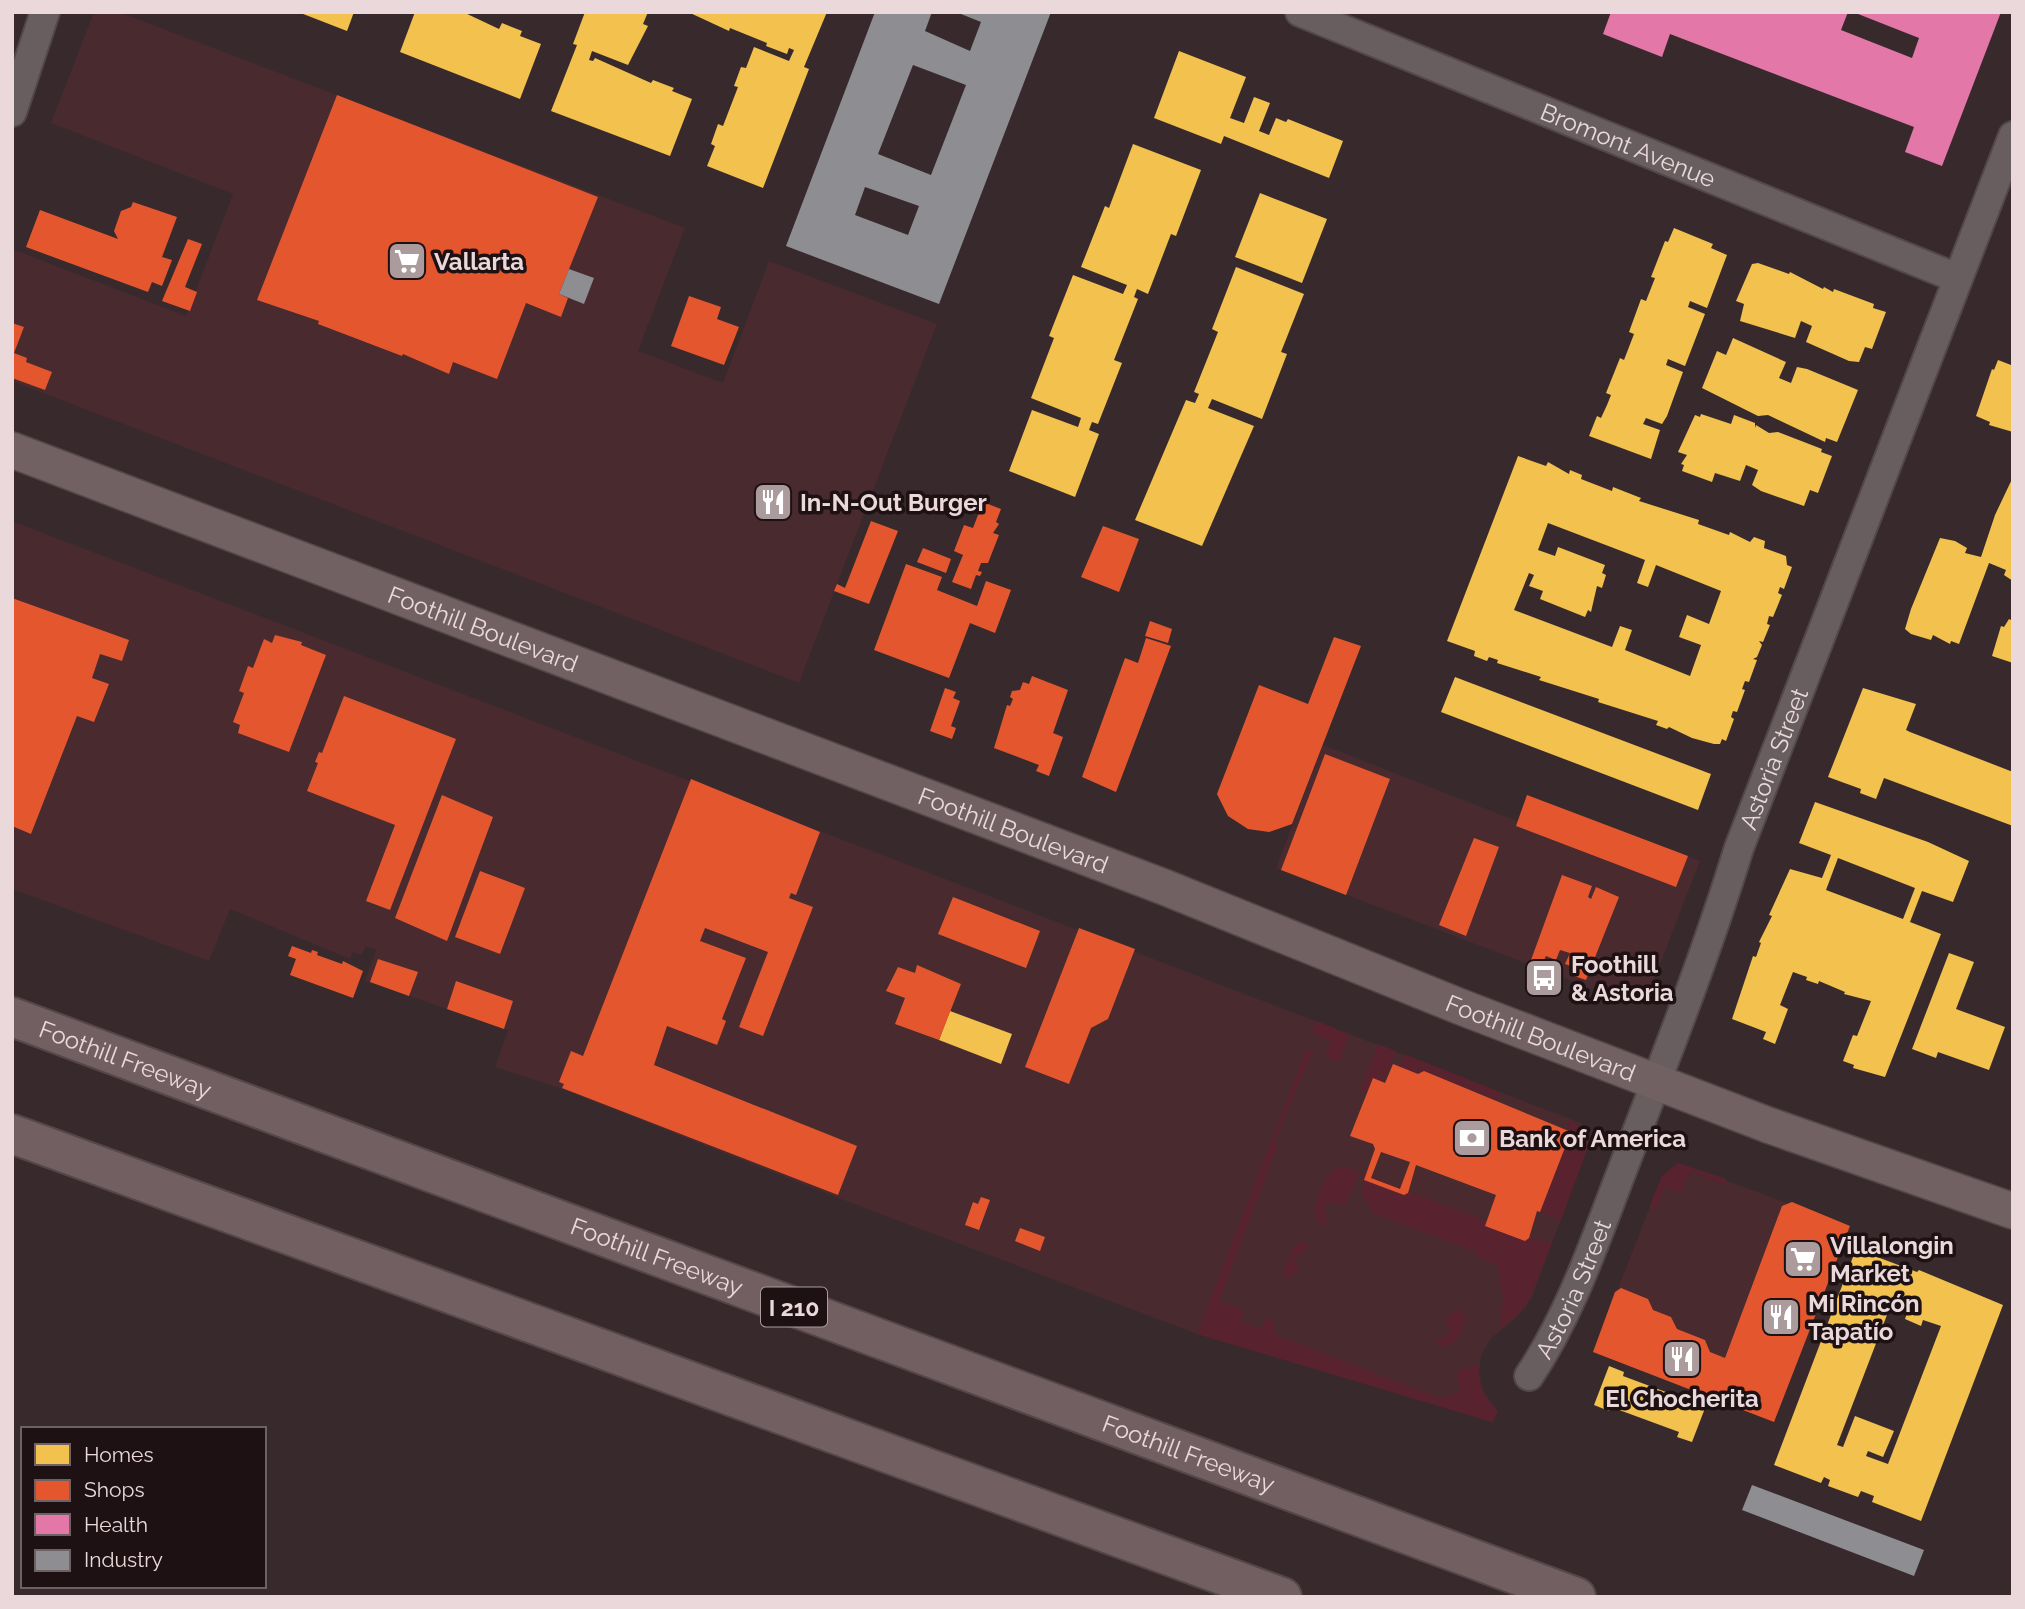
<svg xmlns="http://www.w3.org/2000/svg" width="2025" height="1609" viewBox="0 0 2025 1609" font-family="Raleway,sans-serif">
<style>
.built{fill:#482a2f}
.green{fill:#59222f}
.homes{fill:#f2c14e;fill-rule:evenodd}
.shops{fill:#e4572e;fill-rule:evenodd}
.health{fill:#e377a8}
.industry{fill:#8d8d92;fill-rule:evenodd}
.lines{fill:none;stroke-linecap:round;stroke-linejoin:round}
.minor-casing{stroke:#534749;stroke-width:32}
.major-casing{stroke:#534749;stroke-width:38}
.highway-casing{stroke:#534749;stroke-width:42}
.minor{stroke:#685e5f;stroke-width:28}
.major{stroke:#716163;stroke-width:35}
.highway{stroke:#725f62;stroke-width:38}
.labels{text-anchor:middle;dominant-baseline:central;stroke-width:7;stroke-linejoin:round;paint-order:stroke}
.shield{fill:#1d1113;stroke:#ac9c9e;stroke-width:2}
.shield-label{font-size:23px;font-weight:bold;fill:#ead8da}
.street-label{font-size:24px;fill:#ead8da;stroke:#1d1113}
.poi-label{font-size:24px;font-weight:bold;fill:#ead8da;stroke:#1d1113;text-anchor:start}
</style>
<rect width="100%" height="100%" fill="#382a2c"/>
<path class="built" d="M94,12H119L685,228L638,351L723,383L769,261L937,324L799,683L12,381V249L186,316L233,194L51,123Z
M12,521L1581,1123L1589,1136L1588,1148L1531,1299L1515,1319L1491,1338L1481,1356L1479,1373L1482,1389L1498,1412L1492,1422L1197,1334L841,1199L562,1089L495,1067L508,1030L365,981L376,950L366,946L362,955L353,952L350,959L230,909L209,961L12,889Z
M1323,745L1517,821L1527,795L1700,861L1650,990L1625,1001L1276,868Z
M1678,1163L1850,1226L1774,1422L1593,1352L1662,1176Z"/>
<path class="green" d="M1317,1021L1349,1034L1339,1062L1325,1057L1331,1041L1312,1033Z
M1378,1044L1396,1051L1378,1097L1360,1090Z
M1306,1050L1313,1052L1274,1143L1278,1145L1219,1301L1244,1310L1240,1321L1261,1329L1266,1318L1274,1321L1275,1335L1440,1398L1460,1392L1457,1370L1479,1365C1478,1383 1484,1399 1498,1412L1492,1422L1197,1334Z
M1404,1054L1500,1092L1497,1100L1424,1071L1418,1074L1415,1084L1386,1100Z
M1570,1119L1585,1129L1590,1141L1561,1220L1540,1212L1571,1132L1566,1130Z
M1678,1163L1726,1179L1724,1185L1690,1171L1681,1193L1665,1187L1656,1208L1650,1205L1662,1176Z
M1342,1166L1360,1172L1345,1206L1334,1202L1324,1204L1327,1225L1315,1220C1313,1203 1324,1170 1342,1166Z
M1364,1174L1530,1238L1552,1243L1526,1307L1500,1330L1503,1297L1497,1265L1475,1256L1476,1252L1374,1213L1362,1194Z
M1301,1242L1311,1246L1293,1260L1300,1270L1287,1279L1283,1273L1292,1249Z
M1458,1309L1466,1318L1459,1337L1447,1347L1435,1343L1452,1330L1444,1321Z"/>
<path class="homes" d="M298,12H354L347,31Z
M415,12H463L499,29L502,23L522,31L520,36L541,44L520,99L400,52Z
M585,12H648L643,24L648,26L628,65L592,51L589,60L593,61L595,58L651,83L653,80L674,88L672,91L692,99L670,156L551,111L577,45L573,44Z
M688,12H827L804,67L809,69L763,188L707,166L715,146L711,144L718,124L723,126L738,87L734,86L741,67L746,68L754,47L789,61L794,50L789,48L787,54L766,46L767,43L730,28L729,31Z
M1179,51L1246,77L1230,118L1244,123L1254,97L1270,103L1259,131L1269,135L1276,118L1286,122L1288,119L1343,141L1329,178L1224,136L1221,144L1154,118Z
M1133,144L1201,170L1176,236L1171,234L1148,294L1137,289L1134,297L1138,299L1114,360L1122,363L1098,424L1092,422L1089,430L1099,434L1075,497L1009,471L1032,410L1078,427L1081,418L1031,398L1054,338L1049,336L1073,275L1123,294L1127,285L1081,267L1105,206L1109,208Z
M1260,193L1327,219L1302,283L1235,257Z
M1674,228L1713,244L1711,248L1727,255L1707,308L1690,301L1688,307L1705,314L1685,366L1668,359L1666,365L1683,372L1667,416L1662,424L1646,418L1643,424L1660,430L1651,459L1589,436L1597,416L1601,418L1607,405L1611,395L1606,393L1620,358L1624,360L1634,334L1629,332L1641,299L1646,301L1655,278L1651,277L1665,241L1668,242Z
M1758,263L1789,274L1790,272L1823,289L1824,287L1833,292L1834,289L1874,304L1873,308L1886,312L1872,349L1865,347L1859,362L1849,361L1806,342L1812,326L1801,321L1795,338L1740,321L1744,304L1736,301L1752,264Z
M1236,267L1304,294L1281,352L1287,354L1262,419L1212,399L1208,408L1254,426L1202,546L1135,520L1186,400L1195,403L1199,394L1194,392L1218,332L1212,329Z
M1733,338L1786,362L1779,378L1791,383L1797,367L1807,369L1858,390L1837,442L1826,438L1825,442L1768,415L1758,416L1702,388L1717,351L1726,355Z
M1998,360L2011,365L2013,360V432L1989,425L1990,422L1976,416L1992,369L1994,370Z
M1701,414L1731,424L1734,415L1755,423V428L1756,425L1769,433L1778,432L1822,449L1821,452L1832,456L1818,493L1810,490L1804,506L1761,491L1752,485L1758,470L1746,465L1740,481L1715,473L1712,482L1682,471L1684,465L1681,464L1687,455L1678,452L1695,415L1700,417Z
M1518,456L1546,466L1548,462L1569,474L1570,470L1582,475L1581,479L1612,491L1613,487L1641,498L1639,501L1699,520L1698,524L1729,535L1730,532L1750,542L1754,537L1765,541L1764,548L1786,556L1787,565L1792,567L1784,589L1780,587L1778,593L1782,595L1773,617L1769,616L1767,624L1770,625L1763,642L1759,641L1762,645L1757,657L1753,659L1757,660L1749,682L1745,681L1742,689L1745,690L1737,712L1733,711L1731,717L1734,719L1726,741L1722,739L1720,744H1714L1692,738L1669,727L1667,729L1656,725L1658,721L1598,702L1599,699L1539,680L1541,677L1497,663L1498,660L1489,657L1487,661L1474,656L1475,651L1447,641ZM1548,523L1645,560L1637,583L1648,587L1656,565L1721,591L1709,624L1687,615L1679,637L1701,645L1690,676L1625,650L1632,630L1620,626L1612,647L1514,610L1529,573L1534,575L1529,586L1543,591L1540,599L1585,617L1588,610L1591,612L1597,586L1602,588L1606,575L1602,573L1605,565L1558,547L1555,556L1538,550Z
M2013,477V581L2004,575L2006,570L1989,563L1959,644L1951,641L1950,644L1933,635L1931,640L1911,634L1905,629L1911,609L1940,538L1955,541L1967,548L1965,553L1981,557L1995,515Z
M2009,619L2013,621V663L1992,656L2001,626L2004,627Z
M1455,677L1711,774L1698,810L1441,712Z
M1863,688L1916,704L1906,730L1910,732L2013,772V826L1884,778L1876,799L1860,793L1861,789L1828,777Z
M1815,802L1928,842L1969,861L1953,902L1922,891L1910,922L1941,934L1885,1077L1853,1068L1854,1065L1843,1061L1853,1035L1857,1036L1871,1001L1844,994L1845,992L1819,981L1818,984L1806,980L1807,977L1793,972L1780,1005L1788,1009L1775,1044L1763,1039L1766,1032L1732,1019L1753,956L1756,957L1761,943L1759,942L1772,916L1769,915L1790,869L1822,878L1831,855L1799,843ZM1838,858L1915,888L1903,919L1826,890Z
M1949,953L1974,962L1956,1009L2005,1027L1989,1070L1938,1052L1936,1058L1912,1049Z
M950,1011L1012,1034L1001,1064L939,1040Z
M1856,1249L1917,1272L1919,1270L2003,1305L1921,1521L1872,1502L1874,1496L1861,1491L1858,1497L1828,1486L1830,1480L1824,1477L1821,1483L1774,1465ZM1890,1307L1907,1313L1905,1319L1921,1326L1923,1320L1941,1326L1888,1464L1866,1456L1868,1451L1883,1457L1894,1431L1855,1416L1843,1447L1837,1445Z
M1609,1366L1624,1372L1623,1376L1690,1401L1692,1397L1707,1403L1692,1442L1677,1437L1679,1432L1611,1407L1609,1411L1594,1405Z"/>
<path class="shops" d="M337,95L598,197L559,294L568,298L561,317L526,303L497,379L453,362L449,374L403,354L402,356L318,324L319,321L257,300Z
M133,202L177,217L162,257L172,260L162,286L152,282L148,292L26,247L40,210L118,239L114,231L121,211L131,207Z
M188,239L202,244L185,287L197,292L190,311L162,301Z
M689,296L721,307L717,319L739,327L724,365L671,346Z
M12,323L24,327L14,353L27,358L26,362L52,372L45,390L12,378Z
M983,502L1001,509L996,522L999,524L993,533L999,535L988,563H981L978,571L982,572L980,576L976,575L971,589L952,582L963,555L954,551L964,525L973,528Z
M871,521L898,531L869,604L834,591L837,584L845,588Z
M1103,526L1139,539L1119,592L1081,577Z
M923,548L951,559L946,573L917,562Z
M906,564L942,577L937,590L977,606L986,581L1011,590L995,633L970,623L949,678L874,650Z
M12,598L129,640L122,661L100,654L92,678L109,684L94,722L77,716L31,834L12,826Z
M1150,621L1172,629L1168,643L1145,636Z
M275,635L302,642L301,645L326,655L289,752L238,733L240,725L233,722L244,693L239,691L248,666L253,668L264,639L272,643Z
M1334,637L1361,646L1292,824L1269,832L1248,829L1228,816L1217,794L1259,685L1308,704Z
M1146,638L1171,646L1116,792L1082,777L1125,658L1138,663Z
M1032,676L1068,690L1053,733L1063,737L1049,776L1036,771L1039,765L994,748L1007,705L1010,706L1013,699L1010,697L1012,691L1020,690L1023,682L1029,684Z
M945,688L956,692L953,698L960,701L951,726L956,728L952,739L930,731Z
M344,696L456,739L390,910L366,901L395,825L307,791L318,763L315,762L319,752L322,753Z
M1325,754L1390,779L1346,895L1281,870Z
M691,779L820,832L796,895L791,893L789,898L813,907L763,1036L739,1027L768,952L705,928L700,941L746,958L722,1019L726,1021L717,1045L667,1026L654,1065L857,1146L838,1195L562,1088L564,1084L559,1082L571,1051L583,1056Z
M442,795L493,817L447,941L395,918Z
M1527,795L1688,856L1676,887L1516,826Z
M1474,838L1499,847L1466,936L1439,925Z
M480,871L525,888L500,954L455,937Z
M1562,875L1592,886L1588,897L1591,899L1596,887L1619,897L1586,980L1574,976L1577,968L1565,964L1570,953L1560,950L1556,960L1546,956L1542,964L1531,960Z
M953,897L1040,931L1026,968L938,934Z
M1079,928L1135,949L1108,1019L1091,1028L1069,1084L1025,1067Z
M292,946L311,953L312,950L318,952L317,955L342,964L343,961L363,971L353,998L290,975L296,959L288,956Z
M378,959L418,972L409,996L370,982Z
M917,965L961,984L939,1040L895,1024L905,998L886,991L898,967L915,973Z
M456,981L513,1001L504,1029L447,1009Z
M1393,1064L1418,1074L1424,1071L1571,1132L1540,1212L1537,1211L1529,1238L1525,1241L1485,1226L1496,1195L1416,1165L1408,1193L1404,1195L1364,1180L1375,1149L1373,1144L1350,1136L1373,1078L1385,1083ZM1381,1152L1410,1162L1400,1189L1371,1178Z
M981,1197L990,1200L979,1230L965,1225L973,1202L978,1204Z
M1792,1202L1850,1226L1774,1422L1593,1352L1615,1292L1621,1288L1648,1299L1653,1310L1671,1317L1677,1329L1705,1340L1710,1352L1725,1358L1782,1206Z
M1020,1228L1045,1237L1040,1251L1015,1241Z"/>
<path class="health" d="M1611,12H1848L1841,30L1912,58L1919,38L1853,12H2001L1942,166L1905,152L1914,127L1670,34L1662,57L1603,34Z"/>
<path class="industry" d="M875,12H932L925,31L970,51L981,22L956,12H1051L939,304L786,246ZM913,65L966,85L931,175L878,154ZM865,187L919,206L908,235L855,215Z
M569,269L594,278L584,304L559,294Z
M1752,1485L1924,1550L1914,1576L1742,1510Z"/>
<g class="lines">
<g class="minor-casing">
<g id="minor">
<path id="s1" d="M1300,12L1957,278"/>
<path d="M12,112L45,12"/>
<path id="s2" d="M1529,1376C1572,1312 1597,1235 1625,1163C1665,1059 1706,955 1739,848L2013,136"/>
</g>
</g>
<g class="major-casing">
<g id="major">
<path id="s3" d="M12,450L1164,887L1461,1007L1768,1125L2013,1211"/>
</g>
</g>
<g class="highway-casing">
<g id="highway">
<path id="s4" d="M12,1017L1576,1597"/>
<path d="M12,1134L1282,1597"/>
</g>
</g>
<use href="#minor" class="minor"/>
<use href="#major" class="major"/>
<use href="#highway" class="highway"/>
</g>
<defs>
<g id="supermarket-square" transform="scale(2.0125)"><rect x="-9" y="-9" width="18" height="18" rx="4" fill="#ac9b9d" stroke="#1d1113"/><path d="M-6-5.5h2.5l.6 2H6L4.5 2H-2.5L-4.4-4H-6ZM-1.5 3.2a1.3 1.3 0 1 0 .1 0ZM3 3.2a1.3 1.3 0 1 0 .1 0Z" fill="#fff"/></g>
<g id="restaurant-square" transform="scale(2.0125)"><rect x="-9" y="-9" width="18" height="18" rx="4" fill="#ac9b9d" stroke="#1d1113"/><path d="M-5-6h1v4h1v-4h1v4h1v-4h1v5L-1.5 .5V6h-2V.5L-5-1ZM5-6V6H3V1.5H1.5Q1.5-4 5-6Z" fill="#fff"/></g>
<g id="bus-square" transform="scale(2.0125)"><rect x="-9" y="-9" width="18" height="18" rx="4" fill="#ac9b9d" stroke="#1d1113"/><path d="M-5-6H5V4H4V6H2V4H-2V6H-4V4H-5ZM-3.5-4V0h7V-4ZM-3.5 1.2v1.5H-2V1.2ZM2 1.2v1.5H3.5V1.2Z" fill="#fff"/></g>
<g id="bank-square" transform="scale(2.0125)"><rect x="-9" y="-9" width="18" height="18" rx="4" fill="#ac9b9d" stroke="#1d1113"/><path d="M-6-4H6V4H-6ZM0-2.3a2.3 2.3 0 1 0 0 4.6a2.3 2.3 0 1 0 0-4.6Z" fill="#fff"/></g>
</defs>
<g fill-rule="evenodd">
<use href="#supermarket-square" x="407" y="261"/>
<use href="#restaurant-square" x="773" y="502"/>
<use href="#bus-square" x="1544" y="978"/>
<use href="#bank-square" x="1472" y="1138"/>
<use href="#supermarket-square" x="1803" y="1259"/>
<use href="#restaurant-square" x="1781" y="1317"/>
<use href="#restaurant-square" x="1682" y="1359"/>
</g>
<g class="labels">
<rect class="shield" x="761" y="1287.5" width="66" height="39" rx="5"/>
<g class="shield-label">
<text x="794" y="1307">I 210</text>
</g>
<g class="street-label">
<text stroke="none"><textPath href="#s1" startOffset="354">Bromont Avenue</textPath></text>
<text stroke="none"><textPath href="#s3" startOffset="504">Foothill Boulevard</textPath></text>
<text stroke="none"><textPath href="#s2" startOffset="665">Astoria Street</textPath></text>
<text stroke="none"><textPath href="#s3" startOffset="1071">Foothill Boulevard</textPath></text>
<text stroke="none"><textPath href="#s3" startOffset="1638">Foothill Boulevard</textPath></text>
<text stroke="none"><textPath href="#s4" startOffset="121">Foothill Freeway</textPath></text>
<text stroke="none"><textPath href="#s4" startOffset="688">Foothill Freeway</textPath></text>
<text stroke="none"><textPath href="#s2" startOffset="98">Astoria Street</textPath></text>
<text stroke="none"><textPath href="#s4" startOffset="1255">Foothill Freeway</textPath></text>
</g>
<g class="poi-label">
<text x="434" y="261">Vallarta</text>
<text x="800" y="502">In-N-Out Burger</text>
<text x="1571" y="964">Foothill<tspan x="1571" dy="28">&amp; Astoria</tspan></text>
<text x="1499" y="1138">Bank of America</text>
<text x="1830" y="1245">Villalongin<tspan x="1830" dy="28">Market</tspan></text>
<text x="1808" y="1303">Mi Rincón<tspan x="1808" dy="28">Tapatío</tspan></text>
<text x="1682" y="1398" text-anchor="middle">El Chocherita</text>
</g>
</g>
<rect width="2025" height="1609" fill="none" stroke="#ead8da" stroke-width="28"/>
<rect x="21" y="1427" width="245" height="161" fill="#1d1113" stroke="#6f6163" stroke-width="2"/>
<rect x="35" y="1444" width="35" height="21" fill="#f2c14e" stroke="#6f6163" stroke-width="2"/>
<text x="84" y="1462" font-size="21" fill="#ead8da">Homes</text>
<rect x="35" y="1480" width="35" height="21" fill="#e4572e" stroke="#6f6163" stroke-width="2"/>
<text x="84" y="1497" font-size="21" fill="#ead8da">Shops</text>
<rect x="35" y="1514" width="35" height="21" fill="#e377a8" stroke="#6f6163" stroke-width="2"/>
<text x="84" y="1532" font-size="21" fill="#ead8da">Health</text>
<rect x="35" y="1550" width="35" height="21" fill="#8d8d92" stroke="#6f6163" stroke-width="2"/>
<text x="84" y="1567" font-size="21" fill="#ead8da">Industry</text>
</svg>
